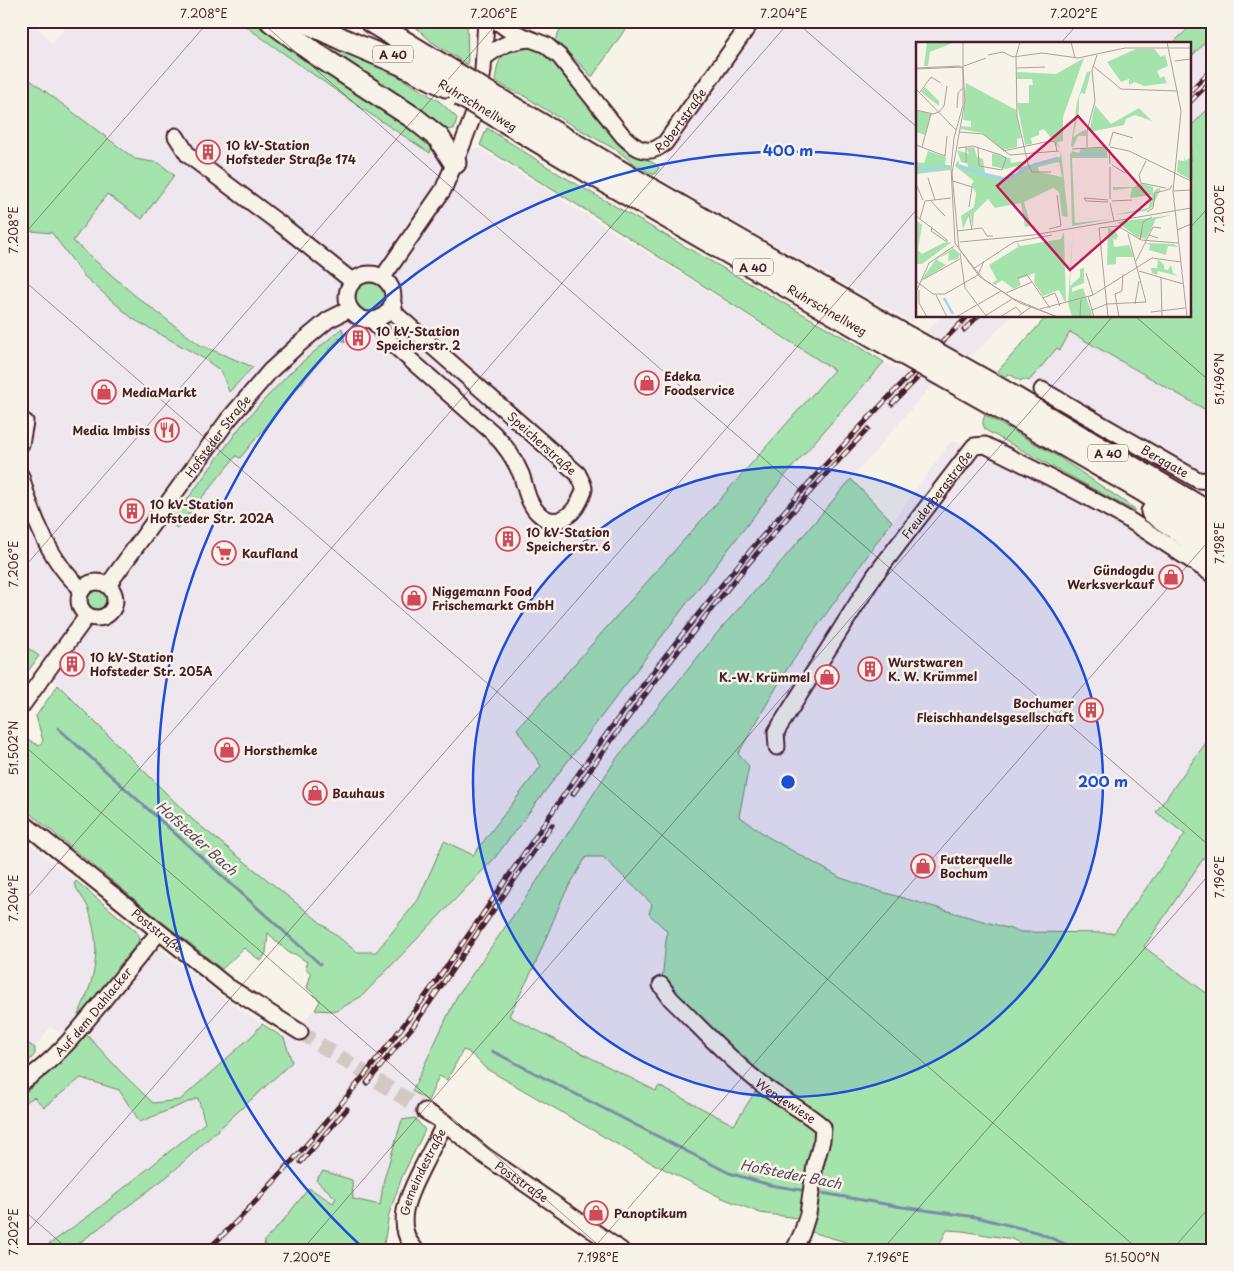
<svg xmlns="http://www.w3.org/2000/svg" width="1234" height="1271" viewBox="0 0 1234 1271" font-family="'Playpen Sans',sans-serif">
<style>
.built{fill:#eee7ee}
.green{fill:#a4e3ac;stroke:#77816c;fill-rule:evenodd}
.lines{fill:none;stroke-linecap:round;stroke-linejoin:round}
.stream{stroke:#7d8aa8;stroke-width:3}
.minor-tunnel{stroke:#d4c9c2;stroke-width:15;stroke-dasharray:15 8;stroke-linecap:butt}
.minor-casing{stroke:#4a1f2b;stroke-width:19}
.highway-casing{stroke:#4a1f2b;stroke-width:25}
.minor{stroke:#f7f3e8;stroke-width:15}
.highway{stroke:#f7f3e8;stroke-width:21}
.rail-casing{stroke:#4a1f2b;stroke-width:5}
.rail{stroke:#f7f3e8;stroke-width:3;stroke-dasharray:9;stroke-linecap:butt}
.highway-bridge-casing{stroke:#4a1f2b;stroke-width:25;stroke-linecap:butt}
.highway-bridge{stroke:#f7f3e8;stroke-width:21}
.ticks{fill:none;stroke:#4a1f2b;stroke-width:1;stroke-opacity:0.45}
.ring{fill:none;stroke:#1d4ed8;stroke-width:2.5}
.labels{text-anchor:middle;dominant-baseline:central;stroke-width:5;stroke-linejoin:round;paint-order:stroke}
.shield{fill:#f7f3e8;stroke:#7e5f64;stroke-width:1}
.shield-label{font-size:11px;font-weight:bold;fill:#4a1f2b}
.street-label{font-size:12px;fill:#4a1f2b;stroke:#f7f3e8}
.poi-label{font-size:12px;font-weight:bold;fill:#4a1f2b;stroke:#f7f3e8;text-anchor:start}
.water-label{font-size:14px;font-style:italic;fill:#5f4c5f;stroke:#f7f3e8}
.inset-river{fill:none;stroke:#9fd1fc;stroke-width:2.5}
.inset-road{fill:none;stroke:#b29e9c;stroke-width:1}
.view{fill:#c2185b;fill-opacity:0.15;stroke:#c2185b;stroke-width:2.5}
.inset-edge{fill:none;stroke:#4a1f2b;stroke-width:2.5}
.centre{fill:#1d4ed8;stroke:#f7f3e8;stroke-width:2.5}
.ring-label{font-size:15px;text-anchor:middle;font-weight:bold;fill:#1d4ed8;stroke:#f7f3e8;stroke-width:5;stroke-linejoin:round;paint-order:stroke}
.neatline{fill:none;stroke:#4a1f2b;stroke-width:2}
.ticks-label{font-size:12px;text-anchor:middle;fill:#4a1f2b}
</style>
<rect width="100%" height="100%" fill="#f7f3e8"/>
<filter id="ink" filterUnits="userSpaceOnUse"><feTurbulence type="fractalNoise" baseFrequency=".02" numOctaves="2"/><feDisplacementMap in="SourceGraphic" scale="10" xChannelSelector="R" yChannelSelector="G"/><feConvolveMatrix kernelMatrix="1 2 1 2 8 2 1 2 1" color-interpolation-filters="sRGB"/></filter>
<g filter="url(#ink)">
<path class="built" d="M21,21H33L52,44L71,21H236L355,104L430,153L479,148L834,370L517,729L542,766L472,855L444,841L418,900L376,952H357L193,820L58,685L39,656L21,643V230L52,233L84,276L133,319L203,358L221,372L228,392L252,367L200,345L133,294L73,241L107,194L159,163L136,159L21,73Z
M764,21H1196L1172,44H918V314L911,322L654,175Z
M1213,34V104L1190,127V58Z
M941,316H1011L983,345L929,388L780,563L722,627L616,759L533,887L457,996L412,1091L428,1101L417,1121L414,1118L384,1179L381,1205L272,1250H70L169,1175L292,1062L284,1038L287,1035L293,1039L308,1026L302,1022L315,1010L336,1011L362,996L494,859L690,599L784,477L884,362L902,372L928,330Z
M1070,331L1213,414V494L1029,385L1031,382L1029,381L1057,348L1060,349Z
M951,441L982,449L1146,535L1213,582V733L1156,812L1185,834L1114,933L1021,932L879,891L841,878L768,837L739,816L749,766L737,754L787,669Z
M21,837L168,955L222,997L262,1024L254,1034L180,1100L153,1103L120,1071L85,1033L73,1023L64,1035L50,1027L35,1048L21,1039Z
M1213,844V998L1144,947Z
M586,857H602L652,904L649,914L667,931L662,981L763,1081L734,1125L659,1087L656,1092L509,1016L534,967L563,897Z
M81,1078L119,1090L140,1122L198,1098L205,1123L90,1215L41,1250H21V1105L34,1097L44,1107Z"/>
<path class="green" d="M238,21H254L291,49L433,143L430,153L355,104Z
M409,21H467L468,65L432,42Z
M564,21H631L592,77L582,66L555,40Z
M1196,21H1213V34L1190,58V44H1172Z
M300,31L384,68L439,101L457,118L454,129L445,130Z
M529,48C540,48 548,57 557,64L635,154L648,160L657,165L659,168L654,175L633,163L618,151L556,116L521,94L513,91L495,81C499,53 501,52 529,48Z
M21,73L135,159L159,163L174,175L142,219L107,194L73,241L133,294L200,345L253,367L229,392L221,371L203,358L133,319L84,276L52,233L21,230Z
M1213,104V414L1070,332L1060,350L1057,348L1029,381L1023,379L1021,381L1009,374H1007L1006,377L997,372L1047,316H1190V127Z
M487,128L559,174L855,344L884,362L784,477L690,599L494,859L362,996L336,1011L315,1010L320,1001L314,994L307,988L311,974L305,967L307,962L295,954H290L268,933L266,953L261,961L244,948L222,969L161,921L21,806V735L39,746L43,741L36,716L58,685L193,820L357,952H376L418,900L444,841L473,855L541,766L517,729L834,370L597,217L480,145Z
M355 298a15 15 0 1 1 30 0a15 15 0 1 1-30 0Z
M342,328L345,342L339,338L240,458L236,456L177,528L170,523L241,426L262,402L293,370Z
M985,415L1057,456L1135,509L1134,511L987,431C982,426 982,422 985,415Z
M851,479L892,521L787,669L738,754L749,766L739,816L768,837L841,878L879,891L1021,932L1114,933L1185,834L1156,812L1213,733V844L1144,947L1213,998V1250H1032L1012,1239L962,1231L947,1230L937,1250H873L808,1231L812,1220L760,1213L720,1197L634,1154L485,1068L473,1055L470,1054L469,1052L463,1050L447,1080L439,1076L428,1101L412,1091L457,996L533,887L616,759L722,627L780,563ZM586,857H603L652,904L649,914L667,931L662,981L762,1081L734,1125L659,1086L656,1091L509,1016L534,967L563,897Z
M88 600a9 9 0 1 1 18 0a9 9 0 1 1-18 0Z
M21,643L39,656L21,681Z
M76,881L136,931L139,938L138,942L80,1017L78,1015C93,984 101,957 92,922C91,917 90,912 88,907C84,899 78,892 74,884Z
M262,1024L284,1038L292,1062L169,1175L70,1250H41L90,1215L205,1123L198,1098L140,1122L119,1090L81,1078L44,1107L34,1097L21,1105V1094L29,1090L85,1033L120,1071L153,1103L180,1100L254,1034Z
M21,1039L35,1048V1054L21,1071Z
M415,1118L425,1130L402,1177L389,1214L383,1250H263L265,1247L264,1241L282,1222L309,1188L333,1203L336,1198L316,1180L323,1171L352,1180L353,1199L380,1205L384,1179L402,1120Z"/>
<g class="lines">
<path class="stream" d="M58,728L320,964
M492,1051L729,1173L770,1185L807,1191
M816,1192L902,1207L976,1217L1040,1233L1079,1250"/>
<path class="minor-tunnel" d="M300,1032L425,1111"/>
<g class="minor-casing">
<g id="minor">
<path id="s1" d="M496,21L510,31L546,45L560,57L623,136C631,144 642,154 655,149C658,148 662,145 665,143L752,21"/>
<path d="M484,58C501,45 509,41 530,39"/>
<path d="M176,136L188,155L283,226L352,281"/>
<circle cx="370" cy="297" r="23"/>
<path d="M383,277L443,190L461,148L475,111L479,95L483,70L486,21"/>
<path d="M373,320L388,340L493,433C505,445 514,458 521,474C526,488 527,502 538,513C554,529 572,517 580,500C582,496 584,492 584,489C584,484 580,479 578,474L400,318L395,313L393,303"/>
<path id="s2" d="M1042,390L1198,480L1213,481"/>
<path d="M21,420L25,422L21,444"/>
<path d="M21,476C31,514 51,564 82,589"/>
<circle cx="97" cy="600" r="18"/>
<path id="s3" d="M108,585L228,420L270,371L297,346L328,320L350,309"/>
<path d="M21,707L87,616"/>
<path id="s4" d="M777,747L776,732L875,575L974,446L985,445C1034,469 1082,493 1129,520C1157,538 1185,556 1213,575"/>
<path id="s5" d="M21,821L227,986L300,1032"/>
<path id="s6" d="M661,985L671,999C700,1027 728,1058 760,1083C780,1099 804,1110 823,1127L822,1140L815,1165L808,1214L802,1233L794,1250"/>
<path id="s7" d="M21,1083C55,1061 80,1029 105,998C123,976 141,954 159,932"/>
<path id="s8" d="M425,1111L445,1123L485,1156L621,1250"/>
<path id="s9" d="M416,1250C391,1224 411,1190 424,1164C431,1150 438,1137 445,1123"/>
</g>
</g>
<g class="highway-casing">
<g id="highway">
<path d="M271,21L316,54L414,118L439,138L455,163"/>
<path d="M304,21L344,40L401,64L446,86"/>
<path d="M370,21L463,78"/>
<path d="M500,100L626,175L909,338"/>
<path id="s10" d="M496,116L594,175L897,350"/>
<path d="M1003,391L1213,515"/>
<path d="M993,404L1145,492L1213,534"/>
<path d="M1152,512L1213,555"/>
</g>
</g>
<use href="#minor" class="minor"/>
<use href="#highway" class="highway"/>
<g class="rail-casing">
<path id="rail" d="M1190,91L1213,68
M1190,102L1213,79
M964,330L978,316
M892,404L943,352
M573,794C663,666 760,542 868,429
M367,1083L414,1025L430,1002L552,825
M301,1162L347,1109
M207,1250C243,1217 275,1181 307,1144C352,1092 395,1038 435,983C491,904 544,822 600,743C657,665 717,588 781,515C840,446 904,381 968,316"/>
</g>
<use href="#rail" class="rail"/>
<g class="highway-bridge-casing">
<path id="highway-bridge" d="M463,78L500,100
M460,95L496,116
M909,338L1003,391
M897,350L993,404"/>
</g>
<use href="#highway-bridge" class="highway-bridge"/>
</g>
</g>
<path class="ticks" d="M260,21L1213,849M795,21L918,128M1060,44L1080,21M1190,228L1213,202M21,238L209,21M21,278L1139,1250M1135,316L1213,384M21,571L499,21M21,743L604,1250M21,905L790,21M21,1208L69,1250M21,1239L918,208M302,1250L1113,316M592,1250L1213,536M882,1250L1213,870M1172,1250L1213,1203"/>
<circle cx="788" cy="782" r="315" fill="#1d4ed8" fill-opacity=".12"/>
<g class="ring">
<circle cx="788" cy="782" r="315"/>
<path d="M362 1247A631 631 0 0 1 914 164"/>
</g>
<defs>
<g id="building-ring" transform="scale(1.25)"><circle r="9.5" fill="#f7f3e8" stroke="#d1495b" stroke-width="1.5"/><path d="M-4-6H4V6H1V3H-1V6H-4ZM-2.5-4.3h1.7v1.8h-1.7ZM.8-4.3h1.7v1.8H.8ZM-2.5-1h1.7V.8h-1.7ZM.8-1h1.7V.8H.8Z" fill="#d1495b"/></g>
<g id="shop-ring" transform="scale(1.25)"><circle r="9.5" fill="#f7f3e8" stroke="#d1495b" stroke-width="1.5"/><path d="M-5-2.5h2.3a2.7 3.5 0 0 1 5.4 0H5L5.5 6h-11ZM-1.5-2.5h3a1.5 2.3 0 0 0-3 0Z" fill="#d1495b"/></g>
<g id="restaurant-ring" transform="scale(1.25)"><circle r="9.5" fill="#f7f3e8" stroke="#d1495b" stroke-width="1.5"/><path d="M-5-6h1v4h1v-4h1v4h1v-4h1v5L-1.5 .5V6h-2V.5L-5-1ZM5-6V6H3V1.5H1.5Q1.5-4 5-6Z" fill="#d1495b"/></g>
<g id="supermarket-ring" transform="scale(1.25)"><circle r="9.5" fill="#f7f3e8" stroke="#d1495b" stroke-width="1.5"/><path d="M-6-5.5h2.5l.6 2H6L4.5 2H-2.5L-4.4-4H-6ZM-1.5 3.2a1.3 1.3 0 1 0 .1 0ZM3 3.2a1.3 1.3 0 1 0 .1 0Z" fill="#d1495b"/></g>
</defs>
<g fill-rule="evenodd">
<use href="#building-ring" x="208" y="152"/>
<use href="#building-ring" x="358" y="338"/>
<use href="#shop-ring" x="647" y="383"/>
<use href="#shop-ring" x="104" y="392"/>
<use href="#restaurant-ring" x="167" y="430"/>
<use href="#building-ring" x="132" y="511"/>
<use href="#building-ring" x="508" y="539"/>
<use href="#supermarket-ring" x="224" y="553"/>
<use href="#shop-ring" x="1171" y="577"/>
<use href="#shop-ring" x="414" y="598"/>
<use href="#building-ring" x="72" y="664"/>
<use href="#building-ring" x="870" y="669"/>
<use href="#shop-ring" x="827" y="677"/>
<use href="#building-ring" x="1091" y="710"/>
<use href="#shop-ring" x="227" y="750"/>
<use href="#shop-ring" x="315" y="793"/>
<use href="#shop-ring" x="923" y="866"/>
<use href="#shop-ring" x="596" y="1213"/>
</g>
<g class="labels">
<g class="shield">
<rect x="373" y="45.5" width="40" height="17" rx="4"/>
<rect x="733" y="258.5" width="40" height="17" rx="4"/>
<rect x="1088" y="444.5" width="40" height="17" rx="4"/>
</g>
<g class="shield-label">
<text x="393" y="54">A 40</text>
<text x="753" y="267">A 40</text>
<text x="1108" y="453">A 40</text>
</g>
<g class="street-label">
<text transform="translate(478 105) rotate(31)">Ruhrschnellweg</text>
<text stroke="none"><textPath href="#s1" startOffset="251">Robertstraße</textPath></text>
<text stroke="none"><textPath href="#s10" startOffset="384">Ruhrschnellweg</textPath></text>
<text stroke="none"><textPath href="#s3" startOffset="185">Hofsteder Straße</textPath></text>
<text transform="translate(542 443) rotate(42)">Speicherstraße</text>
<text stroke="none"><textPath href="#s2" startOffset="142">Berggate</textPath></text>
<text stroke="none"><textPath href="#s4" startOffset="302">Freudenbergstraße</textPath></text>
<text stroke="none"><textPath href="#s5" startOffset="175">Poststraße</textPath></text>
<text stroke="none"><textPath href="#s7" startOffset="102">Auf dem Dahlacker</textPath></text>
<text stroke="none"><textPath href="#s6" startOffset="171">Wengewiese</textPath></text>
<text stroke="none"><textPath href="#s9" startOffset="85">Gemeindestraße</textPath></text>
<text stroke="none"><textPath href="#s8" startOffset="120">Poststraße</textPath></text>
</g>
<g class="poi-label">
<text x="226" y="145">10 kV-Station<tspan x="226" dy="14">Hofsteder Straße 174</tspan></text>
<text x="376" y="331">10 kV-Station<tspan x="376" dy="14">Speicherstr. 2</tspan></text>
<text x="664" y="376">Edeka<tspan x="664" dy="14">Foodservice</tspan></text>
<text x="122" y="392">MediaMarkt</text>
<text x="150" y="430" text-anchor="end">Media Imbiss</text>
<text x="150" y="504">10 kV-Station<tspan x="150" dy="14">Hofsteder Str. 202A</tspan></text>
<text x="526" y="532">10 kV-Station<tspan x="526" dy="14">Speicherstr. 6</tspan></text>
<text x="242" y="553">Kaufland</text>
<text x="1154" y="570" text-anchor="end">Gündogdu<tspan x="1154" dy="14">Werksverkauf</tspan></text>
<text x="432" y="591">Niggemann Food<tspan x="432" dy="14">Frischemarkt GmbH</tspan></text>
<text x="90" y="657">10 kV-Station<tspan x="90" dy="14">Hofsteder Str. 205A</tspan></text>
<text x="888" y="662">Wurstwaren<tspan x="888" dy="14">K. W. Krümmel</tspan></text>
<text x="810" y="677" text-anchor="end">K.-W. Krümmel</text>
<text x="1074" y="703" text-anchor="end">Bochumer<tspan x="1074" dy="14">Fleischhandelsgesellschaft</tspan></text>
<text x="244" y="750">Horsthemke</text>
<text x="332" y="793">Bauhaus</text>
<text x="940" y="859">Futterquelle<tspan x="940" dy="14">Bochum</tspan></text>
<text x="614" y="1213">Panoptikum</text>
</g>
<g class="water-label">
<text transform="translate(197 838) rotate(42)">Hofsteder Bach</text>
<text transform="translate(791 1174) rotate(11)">Hofsteder Bach</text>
</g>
</g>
<g transform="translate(916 42)">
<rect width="275" height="275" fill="#f7f3e8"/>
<path d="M11,0H39L14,10L12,24H8ZM220,7H238L245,15L249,13L252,24L241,29L244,36L248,34L251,41L228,44L219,40L213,43V37L205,40L191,20ZM168,16L147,75V99L141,100L144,107L128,87L123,89V93L115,96L116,102L109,103L101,61H113V43H117L116,37H101V30L140,32ZM175,29L169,52L165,51L163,56V68L157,95L170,87V94H162L157,105L155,104L161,60L171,30ZM50,41L100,68L105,96L101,97V105L86,108L66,91L45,87V84L55,85V79L47,78ZM9,45L23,59V64L5,50ZM179,63L195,82L223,66L236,79L219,73L210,77L208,83L173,90ZM0,68L15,72L9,93L0,90ZM58,105L61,115L67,117L69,131L88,135L102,131L101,126L144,115L145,109L152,175L146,174L143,150L137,146L108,160L115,184L109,185L105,161L79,166L72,157L58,171L57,187L54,171L47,187L45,174L58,165L60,151L55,143L58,139L39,124L42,118L43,122L52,125L51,121L45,120L41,108L53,112L50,106ZM143,120L146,135L123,130L122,125ZM165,106H190L192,116H156L159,181L196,177L156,184L154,112L156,109L163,111ZM12,109L30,115L29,123H34V128L0,132V120L8,121ZM76,111L94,116L95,121L109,119L110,122L89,127L76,124ZM268,114L269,119L275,115V138L261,130L262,118L268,119ZM224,141L237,145V151L240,147L245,146L236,165L230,169L198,173L232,166L236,153L214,156L216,146L197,148V145H218ZM256,173L240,177L230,197L221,195L201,180ZM0,178L6,183L2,208L6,212L27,201L36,200L6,222H0ZM192,186L199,189L202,194L200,198L197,196L198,205L213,203L218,215H200V222L191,223ZM157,188L154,244L164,235V227L168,226V241L156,246V250L167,246L177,275H156L152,261ZM148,190L150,262L143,248L127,254L118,240L119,231L103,237L105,243L98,247L86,238L79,243L76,241L81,238L73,223L102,205L101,199L104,204L145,197ZM229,201L258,202L262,205L252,204L250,213L233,208L234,203ZM37,206L43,211V216L32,219L33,211L23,216L21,218L30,223L4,240L20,217ZM242,217L248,223V227L252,228L255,223L257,231L262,234L242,229L241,233L236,231L235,226H241Z" fill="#a4e3ac" fill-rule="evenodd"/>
<path class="inset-river" d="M159,112L189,113M42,124L89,138L120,122L142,116M0,126L12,128L31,124M28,256L37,272"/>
<path class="inset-road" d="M47,0V63L38,96L35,126L39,201L63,234L100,259M104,0L100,14L101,74L112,122L116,130H135M155,0L159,16M251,0L265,69L257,149L271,275M72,13L87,10L97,15L126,11L162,16L209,6H275M259,19L275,17M48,24L70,16M177,24L205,47L261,49M0,26L43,24L47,27L49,59L36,131L43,207L67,237L104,261L142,275M100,26L129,25M0,27L48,25M0,47L40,88M4,50L15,35L25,41M41,66L42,51L47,46M0,68L17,72L23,70L28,64L31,44M43,90L67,92L94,113L143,109M0,103L29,114L31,94M193,104L197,90L217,96M6,105L15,72M50,105V121M171,105V89L179,59L176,28L181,13M194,105L213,109L275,139M42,106L57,104L85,113M62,106L63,124L86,128L90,116L85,113M156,107L191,105M193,107L194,122M87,109L134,99L139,100L141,109M230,119L223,133L225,141L250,146M196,123L209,131L212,130L208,128M12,136L19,158M37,139L56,145L53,165M0,142L7,158M257,149L275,148M194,157V125M15,159L29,174M196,159L216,158M192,160L170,159L168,156L192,158M194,161L198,179M231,170L237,166L239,151L254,147L256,143M53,172L56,188M0,174L25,193L31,198V200L15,189L16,186M4,177L9,159L35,156M202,184L225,198L262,201M133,187L145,184L141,153M226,188L224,198L227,180L236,175M261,188L275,182M41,189L66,186L71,194H77M233,193L237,185L245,186M44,200L117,193L275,166M44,211L49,246L71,275M220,219L233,193L242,196M57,227L98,200L136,193M223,229L267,242M170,231L177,253M245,235L246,275M8,237L44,217M0,239L17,252H29L62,233L68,219M116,240L134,266M3,248V261L11,275M0,250L13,221L38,204M90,251L116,240L111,233L101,236M20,253L31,275M172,254L178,275M127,256L139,251L144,264M98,257L141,275M219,262L223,239M124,267L177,253L236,216L265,220M176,268L191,262L230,260L212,192M235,270L269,266M69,274L96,257M40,275L85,249M84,275L100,265L106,272M101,275L115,265M164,275L165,257M192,275L183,186L202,184M203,275L199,252L206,249L207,232"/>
<path class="view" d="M162,74L235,157L154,228L81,144Z"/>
<rect width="275" height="275" class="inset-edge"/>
</g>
<circle cx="788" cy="782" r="8" class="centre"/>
<g class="ring-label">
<text x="788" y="156">400 m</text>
<text x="1103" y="787">200 m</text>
</g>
<rect width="1234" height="1271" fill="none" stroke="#f7f3e8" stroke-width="55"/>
<rect x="28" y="28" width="1178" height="1216" class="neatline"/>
<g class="ticks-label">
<text x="204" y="18">7.208°E</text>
<text x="494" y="18">7.206°E</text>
<text x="784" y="18">7.204°E</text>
<text x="1074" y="18">7.202°E</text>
<text transform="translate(1220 209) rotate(-90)" y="4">7.200°E</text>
<text transform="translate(14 230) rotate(-90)" y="4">7.208°E</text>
<text transform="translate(1220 379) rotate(-90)" y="4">51.496°N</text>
<text transform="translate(1220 543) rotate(-90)" y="4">7.198°E</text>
<text transform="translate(14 564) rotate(-90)" y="4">7.206°E</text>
<text transform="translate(14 748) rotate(-90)" y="4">51.502°N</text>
<text transform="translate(1220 877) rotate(-90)" y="4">7.196°E</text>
<text transform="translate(14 898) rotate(-90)" y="4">7.204°E</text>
<text transform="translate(14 1232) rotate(-90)" y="4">7.202°E</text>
<text x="307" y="1262">7.200°E</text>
<text x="598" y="1262">7.198°E</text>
<text x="888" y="1262">7.196°E</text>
<text x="1132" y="1262">51.500°N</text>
</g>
</svg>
